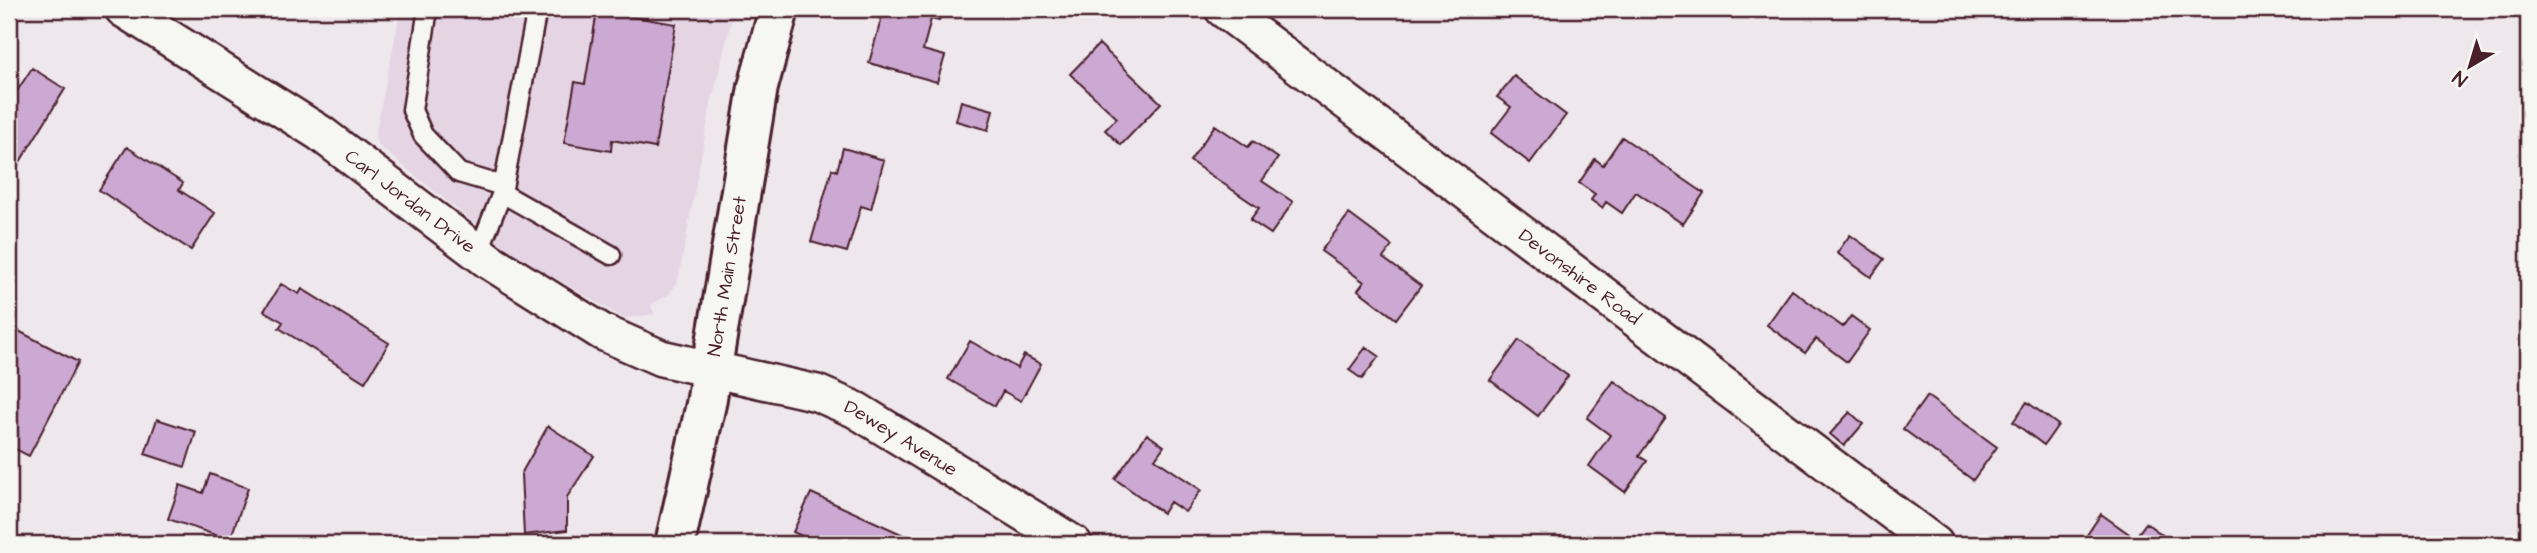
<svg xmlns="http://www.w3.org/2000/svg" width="2537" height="553" viewBox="0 0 2537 553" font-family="'Architects Daughter',sans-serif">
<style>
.built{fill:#e4d4e4}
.building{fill:#cca9d3;stroke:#4a1f2b;stroke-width:2}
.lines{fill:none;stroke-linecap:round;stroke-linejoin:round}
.service-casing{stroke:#4a1f2b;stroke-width:23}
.minor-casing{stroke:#4a1f2b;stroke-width:40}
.secondary-casing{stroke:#4a1f2b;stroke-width:44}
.service{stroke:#f6f6f2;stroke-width:18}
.minor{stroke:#f6f6f2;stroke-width:35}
.secondary{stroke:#f6f6f2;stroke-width:38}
.labels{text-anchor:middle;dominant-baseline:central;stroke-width:7;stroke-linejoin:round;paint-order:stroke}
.street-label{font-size:19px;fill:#4a1f2b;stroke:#f6f6f2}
</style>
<rect width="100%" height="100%" fill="#eee7ec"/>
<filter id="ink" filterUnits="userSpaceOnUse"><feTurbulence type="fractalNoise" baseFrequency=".0143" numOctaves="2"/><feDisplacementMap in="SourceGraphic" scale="14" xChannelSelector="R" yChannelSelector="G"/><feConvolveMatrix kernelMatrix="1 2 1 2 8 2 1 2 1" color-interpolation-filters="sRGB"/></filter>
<g filter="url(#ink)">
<path class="built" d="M401,9H734L711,103L678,280L669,294L651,305L654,314L624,318L506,249L378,145L375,137Z"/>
<path class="building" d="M884,9H942L939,21L931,19L923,50L945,56L937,82L869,63Z
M597,11L676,24L655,148L612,140L611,151L564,143L575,82L585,84Z
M1099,44L1161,103L1121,145L1105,130L1117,118L1070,74Z
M32,68L65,89L18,165L9,159V85L17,91Z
M1514,76L1566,115L1530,163L1491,133L1511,107L1497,97Z
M961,101L993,110L988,130L956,121Z
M1215,125L1248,147L1253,141L1278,158L1262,181L1293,202L1271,234L1250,220L1259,208L1190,161Z
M1622,137L1704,193L1683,224L1636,192L1622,213L1606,202L1602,208L1591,200L1595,194L1579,183L1595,159L1603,165Z
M127,147L183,183L179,190L215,213L191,250L99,190Z
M843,148L884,160L871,209L861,206L847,252L811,242L832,169L837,171Z
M1349,214L1392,246L1383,258L1421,286L1396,319L1358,290L1364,282L1321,251Z
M1850,235L1884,259L1871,277L1837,253Z
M281,284L299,294L302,289L389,343L365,382L279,328L283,322L264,311Z
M1792,290L1843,327L1851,316L1870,330L1847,362L1816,339L1805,353L1767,325Z
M9,326L78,362L29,456L9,446Z
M1519,340L1568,376L1538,416L1490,380Z
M970,341L1017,368L1024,355L1041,364L1021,401L1003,391L995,406L948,379Z
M1366,347L1379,356L1362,379L1349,370Z
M1614,381L1666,418L1639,456L1647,461L1625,492L1589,466L1610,435L1587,418Z
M1927,396L1997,447L1973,480L1903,429Z
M2027,402L2058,425L2044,445L2013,422Z
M1850,412L1863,424L1844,446L1830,434Z
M157,419L196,432L185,467L145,454Z
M548,426L594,456L567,497V530L524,535L521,474Z
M1147,434L1164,446L1155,459L1201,490L1185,512L1170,502L1163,513L1115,479Z
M210,474L248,488L230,540L168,519L180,485L203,493Z
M811,493L908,537L904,544H820L793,532Z
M2101,514L2135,538L2146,523L2172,542L2171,544H2081Z"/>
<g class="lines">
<g class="service-casing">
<path id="service" d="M428,9L412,110L423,135L459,173L503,186
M502,193L611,255
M478,253L502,193L537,9"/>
</g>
<g class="minor-casing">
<g id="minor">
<path id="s1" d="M123,9L320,133L489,261L602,332L661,358L817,393L856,410L1074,544"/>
<path id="s2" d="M1223,9L1935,544"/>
</g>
</g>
<g class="secondary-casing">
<g id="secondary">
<path id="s3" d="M675,544L706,404L758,87L779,9"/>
</g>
</g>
<use href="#service" class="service"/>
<use href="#minor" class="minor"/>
<use href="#secondary" class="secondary"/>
</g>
</g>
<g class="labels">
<g class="street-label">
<text stroke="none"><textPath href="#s1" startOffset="346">Carl Jordan Drive</textPath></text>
<text stroke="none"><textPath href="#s3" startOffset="273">North Main Street</textPath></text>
<text stroke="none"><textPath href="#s2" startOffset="446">Devonshire Road</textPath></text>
<text stroke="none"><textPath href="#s1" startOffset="898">Dewey Avenue</textPath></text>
</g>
</g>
<rect width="2537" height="553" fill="none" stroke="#f6f6f2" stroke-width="35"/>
<rect x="18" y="18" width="2502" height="518" fill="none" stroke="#4a1f2b" stroke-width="2.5" filter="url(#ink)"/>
<g transform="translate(2470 66) rotate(218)" stroke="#f6f6f2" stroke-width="5" paint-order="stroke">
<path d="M0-5L12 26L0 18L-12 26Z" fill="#4a1f2b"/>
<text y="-10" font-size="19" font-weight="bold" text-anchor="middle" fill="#4a1f2b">N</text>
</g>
</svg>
